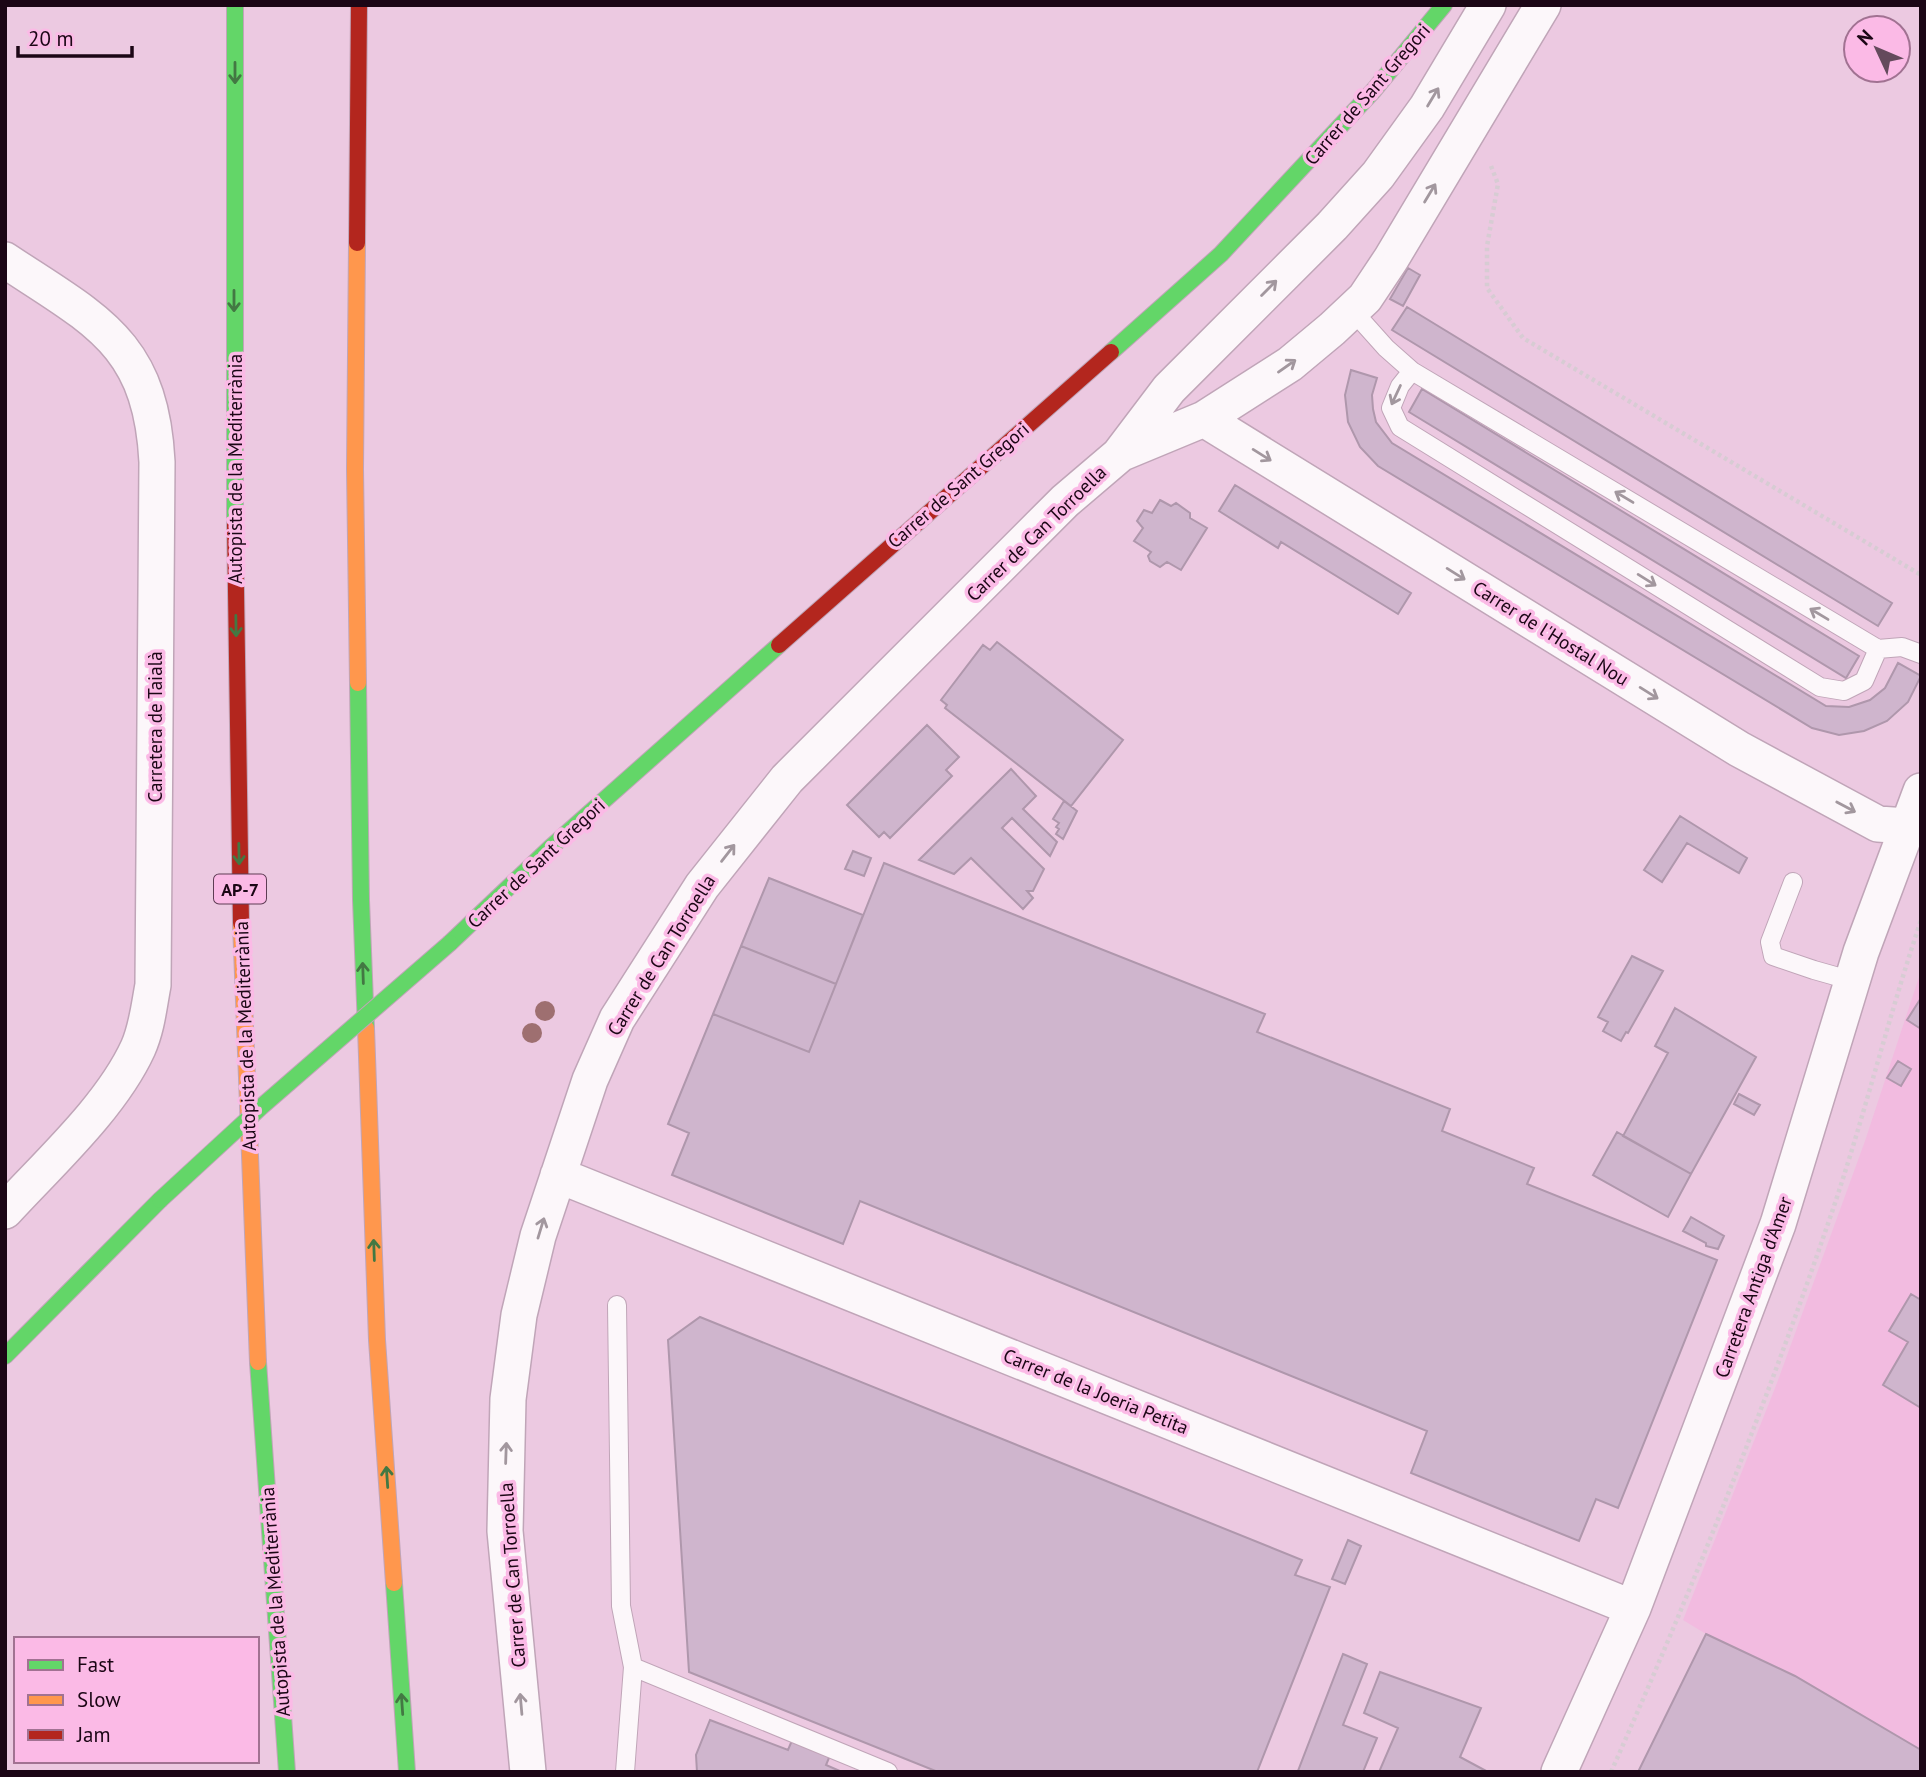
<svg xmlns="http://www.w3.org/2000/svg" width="1926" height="1777" viewBox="0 0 1926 1777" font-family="'PT Sans',sans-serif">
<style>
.built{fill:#f2bbe0}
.building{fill:#cfb5cd;stroke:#af97ac;stroke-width:2}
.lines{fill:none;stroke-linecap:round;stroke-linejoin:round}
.lane-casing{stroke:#c0a5b8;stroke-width:20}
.street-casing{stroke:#c0a5b8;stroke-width:38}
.fast-casing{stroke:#c0a5b8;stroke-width:18}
.slow-casing{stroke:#c0a5b8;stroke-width:18}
.jam-casing{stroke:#c0a5b8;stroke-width:18}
.path{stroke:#d7ccd3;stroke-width:4.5;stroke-dasharray:3.5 3.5;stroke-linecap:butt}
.lane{stroke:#fcf7fa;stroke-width:18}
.street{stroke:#fcf7fa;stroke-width:35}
.fast{stroke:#63d668;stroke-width:16}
.slow{stroke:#ff974d;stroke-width:16}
.jam{stroke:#b3261e;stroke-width:16}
.fast-bridge-casing{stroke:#c0a5b8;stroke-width:18;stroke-linecap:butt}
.fast-bridge{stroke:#63d668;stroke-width:16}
.tree{fill:#9e6f70}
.oneway{stroke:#437843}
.oneway2{stroke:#a2979e}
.labels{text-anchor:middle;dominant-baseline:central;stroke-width:7;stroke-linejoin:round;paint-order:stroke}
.shield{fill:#fbbae6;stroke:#5e3c54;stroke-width:2}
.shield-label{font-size:18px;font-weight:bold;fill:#1b0615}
.street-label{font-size:19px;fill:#1b0615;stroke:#fbbae6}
</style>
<rect width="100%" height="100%" fill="#ecc9e1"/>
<path class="built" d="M1921,971V1750L1795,1676L1706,1634L1683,1620L1777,1383L1865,1141Z"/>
<path class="building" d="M1408,268L1420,275L1403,306L1390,299Z
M1407,307L1892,603L1878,626L1392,330Z
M1351,370L1377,378L1372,395L1373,409L1376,422L1392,443L1826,706L1849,707L1870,700L1885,688L1898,663L1921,676L1908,702L1887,721L1864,731L1839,735L1812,728L1378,466L1360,447L1348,422L1345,395Z
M1422,389L1859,656L1846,678L1409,412Z
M1235,485L1411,593L1398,614L1281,542L1278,548L1219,511Z
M1160,500L1171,506L1176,503L1190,513V518L1207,528L1181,570L1167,562L1160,567L1150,561L1148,556L1151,552L1134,541L1143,528L1137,521L1144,510L1152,513Z
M997,642L1123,740L1071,806L945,708L947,705L941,700L983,645L990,650Z
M927,725L959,757L946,770L952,776L890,838L884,832L879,837L847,805Z
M1011,769L1036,796L1023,809L1057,842L1050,856L1012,818L1002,828L1044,869L1033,891H1027L1033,898L1023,909L971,858L954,874L919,860Z
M1064,801L1077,811L1063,839L1056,834L1059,829L1056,827L1059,823L1053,819Z
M1680,816L1747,858L1739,873L1687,843L1662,882L1644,870Z
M853,851L871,858L864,876L845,869Z
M884,863L1265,1014L1257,1032L1450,1109L1442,1131L1534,1168L1527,1184L1717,1260L1618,1508L1596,1499L1579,1541L1411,1473L1427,1431L860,1201L843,1244L672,1175L689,1133L668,1124L713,1014L809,1052Z
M769,878L863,915L836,984L741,946Z
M741,946L836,984L809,1052L713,1014Z
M1632,956L1663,971L1628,1033L1626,1032L1621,1041L1603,1031L1608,1022L1598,1017Z
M1921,998V1029L1907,1020Z
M1675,1008L1756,1057L1691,1174L1623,1136L1668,1053L1655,1046Z
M1898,1061L1911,1069L1901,1086L1887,1078Z
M1739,1094L1760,1105L1754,1115L1734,1104Z
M1617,1132L1691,1174L1668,1217L1593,1175Z
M1691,1217L1724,1236L1718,1249L1706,1246V1243L1683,1231Z
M1911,1294L1921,1300V1408L1883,1385L1908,1342L1889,1331Z
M700,1317L1302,1560L1295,1575L1330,1587L1257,1772H938L689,1672L668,1340Z
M1348,1540L1361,1546L1345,1584L1332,1579Z
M1706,1634L1795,1676L1921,1750V1772H1638Z
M1343,1654L1367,1664L1343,1725L1377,1738L1363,1772H1301L1298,1771Z
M1380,1672L1481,1708L1460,1757L1488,1772H1379L1398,1728L1364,1713Z
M710,1720L788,1750L793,1738L831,1753L826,1765L842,1772H697L696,1755Z"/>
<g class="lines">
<g class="lane-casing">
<path id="lane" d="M1352,310L1386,348L1412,371
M1878,649L1864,681L1844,691L1820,687L1400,427L1391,408L1400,386L1412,371L1878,649L1902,647L1921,654
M1793,882L1770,942L1773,956L1814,970L1853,981
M617,1305L621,1606L633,1667L888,1772
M625,1772L633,1667"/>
</g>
<g class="street-casing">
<path id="street" d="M5,260C95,320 151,342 157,462L153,985C149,1006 147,1028 138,1048C111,1107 49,1163 5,1211
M1204,419L1739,749L1878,824L1907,826
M1122,453L1204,419L1290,364L1332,329L1365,298L1391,259L1543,5
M558,1175L1633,1608
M528,1772L505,1531L508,1399L519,1315L538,1236L590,1080L617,1019L702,886L787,779L1065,501L1119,455L1169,389L1332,226L1378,175L1427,107L1488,5
M1559,1772L1633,1608L1778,1224L1861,952L1921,791"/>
</g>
<g class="fast-casing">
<path id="fast" d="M235,5V524
M1111,352L1221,254L1374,90L1444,5
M358,683L361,900L366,1028
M450,943L550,848L779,645
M5,1356L160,1200
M258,1362L287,1772
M394,1583L407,1772"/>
</g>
<g class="slow-casing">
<path id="slow" d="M357,243L355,469L358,683
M241,923L258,1362
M366,1028L377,1340L394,1583"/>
</g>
<g class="jam-casing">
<path id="jam" d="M357,243L359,5
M235,524L241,923
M779,645L1111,352"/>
</g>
<path class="path" d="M1491,166L1498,184L1487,246V288L1523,338L1921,575
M1611,1772C1693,1588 1768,1400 1833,1209C1865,1114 1889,1015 1921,920"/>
<use href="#lane" class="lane"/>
<use href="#street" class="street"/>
<use href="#fast" class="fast"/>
<use href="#slow" class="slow"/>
<use href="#jam" class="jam"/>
<g class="fast-bridge-casing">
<path id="fast-bridge" d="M160,1200L261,1107L450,943"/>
</g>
<use href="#fast-bridge" class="fast-bridge"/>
</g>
<g class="tree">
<circle cx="545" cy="1011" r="10"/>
<circle cx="532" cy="1033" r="10"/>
</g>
<defs><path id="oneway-shaft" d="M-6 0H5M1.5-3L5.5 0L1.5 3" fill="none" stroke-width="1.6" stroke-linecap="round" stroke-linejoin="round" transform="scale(1.75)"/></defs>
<g class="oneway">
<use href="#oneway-shaft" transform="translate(235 73) rotate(90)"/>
<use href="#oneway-shaft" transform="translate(234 301) rotate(90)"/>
<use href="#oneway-shaft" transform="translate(236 626) rotate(89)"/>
<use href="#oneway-shaft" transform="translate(239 854) rotate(89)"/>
<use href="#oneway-shaft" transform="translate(363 973) rotate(-92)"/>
<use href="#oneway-shaft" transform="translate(374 1250) rotate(-92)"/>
<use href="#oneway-shaft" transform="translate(387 1477) rotate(-94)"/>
<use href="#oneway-shaft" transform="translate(402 1704) rotate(-94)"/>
</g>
<g class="oneway2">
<use href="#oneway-shaft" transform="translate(1433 97) rotate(-59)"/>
<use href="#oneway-shaft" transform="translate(1430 193) rotate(-59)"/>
<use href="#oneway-shaft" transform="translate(1269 288) rotate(-45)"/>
<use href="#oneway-shaft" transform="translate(1287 366) rotate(-35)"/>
<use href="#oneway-shaft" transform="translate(1396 395) rotate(115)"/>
<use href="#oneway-shaft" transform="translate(1262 455) rotate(32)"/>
<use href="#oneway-shaft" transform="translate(1624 497) rotate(-149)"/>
<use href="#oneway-shaft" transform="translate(1456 574) rotate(32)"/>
<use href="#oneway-shaft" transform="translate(1647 580) rotate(32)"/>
<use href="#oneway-shaft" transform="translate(1819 614) rotate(-149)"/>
<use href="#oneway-shaft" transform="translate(1649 693) rotate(32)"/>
<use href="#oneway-shaft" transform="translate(1846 807) rotate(28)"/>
<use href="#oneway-shaft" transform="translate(728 853) rotate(-52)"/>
<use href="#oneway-shaft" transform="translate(541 1228) rotate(-73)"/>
<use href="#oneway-shaft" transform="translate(506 1453) rotate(-88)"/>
<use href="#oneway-shaft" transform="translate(521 1704) rotate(-95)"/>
</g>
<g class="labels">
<rect class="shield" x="214" y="874.5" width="52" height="29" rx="5"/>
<g class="shield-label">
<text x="240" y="889">AP-7</text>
</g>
<g class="street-label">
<text transform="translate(1367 94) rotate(-49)">Carrer de Sant Gregori</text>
<text transform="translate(235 469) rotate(-90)">Autopista de la Mediterrània</text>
<text transform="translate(958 485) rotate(-41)">Carrer de Sant Gregori</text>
<text transform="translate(1036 533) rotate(-44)">Carrer de Can Torroella</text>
<text transform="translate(1551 633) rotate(32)">Carrer de l'Hostal Nou</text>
<text transform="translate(155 727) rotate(-90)">Carretera de Taialà</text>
<text transform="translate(536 863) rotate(-43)">Carrer de Sant Gregori</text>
<text transform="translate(661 955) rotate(-58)">Carrer de Can Torroella</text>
<text transform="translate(245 1036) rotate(-92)">Autopista de la Mediterrània</text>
<text transform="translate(1753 1287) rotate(-70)">Carretera Antiga d'Amer</text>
<text transform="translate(1096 1391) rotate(22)">Carrer de la Joeria Petita</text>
<text transform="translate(512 1575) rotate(-94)">Carrer de Can Torroella</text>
<text transform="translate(275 1602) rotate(-94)">Autopista de la Mediterrània</text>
</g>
</g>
<rect width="1926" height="1777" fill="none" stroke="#1b0615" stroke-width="14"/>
<rect x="14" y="1637" width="245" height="126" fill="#fbbae6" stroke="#a17292" stroke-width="2"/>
<rect x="28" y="1660" width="35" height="10" fill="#63d668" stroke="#a17292" stroke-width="2"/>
<text x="77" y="1672" font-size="21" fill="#1b0615">Fast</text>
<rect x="28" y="1695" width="35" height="10" fill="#ff974d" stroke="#a17292" stroke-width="2"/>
<text x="77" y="1707" font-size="21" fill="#1b0615">Slow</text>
<rect x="28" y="1730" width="35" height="10" fill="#b3261e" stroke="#a17292" stroke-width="2"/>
<text x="77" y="1742" font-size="21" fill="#1b0615">Jam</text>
<g transform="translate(1877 49) rotate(314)"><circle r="33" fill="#fbbae6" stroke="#a17292" stroke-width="2"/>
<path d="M0-5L12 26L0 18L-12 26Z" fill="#644a5c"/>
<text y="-10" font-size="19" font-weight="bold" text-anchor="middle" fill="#1b0615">N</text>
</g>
<path d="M18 46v10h114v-10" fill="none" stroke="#1b0615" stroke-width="3.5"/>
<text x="28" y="46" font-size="21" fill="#1b0615" stroke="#fbbae6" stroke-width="5" paint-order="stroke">20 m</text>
</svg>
